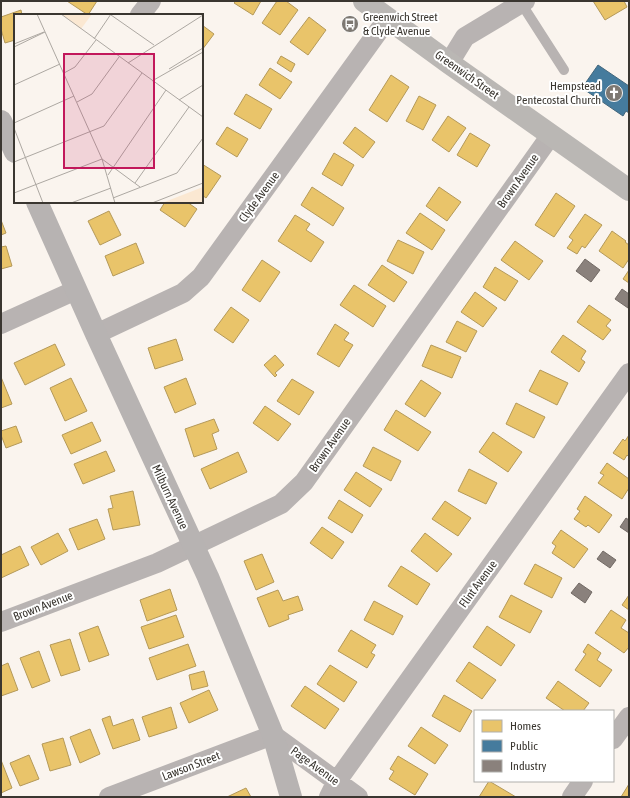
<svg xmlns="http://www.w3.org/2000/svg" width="630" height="798" viewBox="0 0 630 798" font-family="'Asap Condensed',sans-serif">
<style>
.homes{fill:#e9c46a;stroke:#b49959}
.public{fill:#457b9d;stroke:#42667c}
.industry{fill:#8a817c;stroke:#726a65}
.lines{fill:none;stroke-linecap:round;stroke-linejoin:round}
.lane{stroke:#b8b3b2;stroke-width:10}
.street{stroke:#b8b3b2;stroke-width:20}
.secondary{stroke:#b7b3b2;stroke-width:22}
.primary{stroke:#bab7b4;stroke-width:22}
.labels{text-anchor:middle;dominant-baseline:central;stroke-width:4;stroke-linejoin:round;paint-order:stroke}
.poi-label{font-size:12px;fill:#3a3630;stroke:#fff;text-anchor:start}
.street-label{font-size:12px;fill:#3a3630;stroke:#fff}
.inset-road{fill:none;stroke:#ada8a2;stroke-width:1}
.view{fill:#c2185b;fill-opacity:0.15;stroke:#c2185b;stroke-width:2}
.inset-edge{fill:none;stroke:#3a3630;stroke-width:2}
</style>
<rect width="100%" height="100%" fill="#faf4ee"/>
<path class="homes" d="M67,1H97L88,15Z
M236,1H261L253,15L234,3Z
M277,1H286L298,10L280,35L262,23Z
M593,1H624L627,7L605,20Z
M21,10L22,15H15V40L5,43L1,29V17Z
M309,17L326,30L308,55L290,42Z
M202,25L214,34L202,50Z
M281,56L295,64L291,72L277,63Z
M270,68L292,82L280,99L259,85Z
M391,75L409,87L387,122L369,110Z
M246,94L272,109L260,129L234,114Z
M419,96L436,105L423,130L406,121Z
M448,116L466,128L449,152L432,140Z
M227,127L248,139L237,157L216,144Z
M355,127L375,142L363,158L343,143Z
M470,133L490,145L477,167L457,155Z
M334,153L354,165L342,186L322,174Z
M202,164L221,176L206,198L202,195Z
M312,187L344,208L333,226L301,205Z
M439,187L461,202L447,221L426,206Z
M556,193L575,206L554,237L535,225Z
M165,202H187L197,209L185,227L160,210Z
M109,211L121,235L100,245L88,221Z
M420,213L445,230L432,250L406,233Z
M585,214L602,225L585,248L582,246L577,254L567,248L573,240L569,237Z
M295,215L310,224L306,230L324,242L311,262L278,241Z
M1,220L6,233L1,235Z
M612,231L626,241L625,242L629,245V259L623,268L599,251Z
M398,240L424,252L413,274L387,261Z
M515,241L543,261L529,280L501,260Z
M136,243L144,263L113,276L105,256Z
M6,246L12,266L1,269V247Z
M262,260L280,272L260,302L242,290Z
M382,265L407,282L394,302L368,285Z
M495,267L518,281L505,301L483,287Z
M629,270V283L623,279Z
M354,285L386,306L373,327L340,305Z
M475,292L497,308L483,327L461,312Z
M589,305L611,320L606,326L611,330L603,340L577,322Z
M231,307L249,320L233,343L214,330Z
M457,321L477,331L466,352L446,342Z
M335,324L349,333L344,340L353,345L339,367L317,354Z
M563,335L586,351L581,359L585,362L579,372L551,352Z
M176,339L183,360L155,369L148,348Z
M55,344L65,365L25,385L14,363Z
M431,345L461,357L452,378L422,366Z
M275,355L284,365L275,373L277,375L275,377L264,365Z
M540,370L568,383L557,405L529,391Z
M1,377L12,404L1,408Z
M71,378L87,411L65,421L50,388Z
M186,378L196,404L175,413L164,387Z
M292,379L314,392L299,415L277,401Z
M421,380L441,393L425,417L405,404Z
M516,403L545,417L534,438L506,424Z
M265,406L291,424L278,441L253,423Z
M396,410L431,432L418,451L384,430Z
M214,419L219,431L212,434L217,449L194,457L185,429Z
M92,422L101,441L71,454L62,435Z
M16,426L22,442L6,448L1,435V431Z
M493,432L522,452L508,472L479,452Z
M629,435V457L627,455L624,460L613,453L623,439L625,441Z
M373,447L401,461L391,481L363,466Z
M106,451L115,471L83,484L74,464Z
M238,452L247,472L210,489L201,469Z
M607,463L629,479V488L622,499L598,483L604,475L600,473Z
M469,469L497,483L486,504L458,491Z
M356,472L382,489L370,507L344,490Z
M133,491L140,525L113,530L108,509L113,508L110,496Z
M585,496L612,515L599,533L588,525L586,527L574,519L580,511L577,509Z
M339,500L363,515L352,533L328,518Z
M445,501L471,518L458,536L432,519Z
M97,519L105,539L78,550L69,529Z
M322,527L344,542L332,559L310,543Z
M561,530L588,549L574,568L552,553L556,546L552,543Z
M58,533L68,551L41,565L31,547Z
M425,533L452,554L437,572L411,551Z
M20,546L29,565L1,578V555Z
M262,554L274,582L256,590L244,561Z
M535,564L562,578L552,598L524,584Z
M401,566L430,584L417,605L388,586Z
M170,589L177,610L147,621L140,600Z
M278,590L283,601L298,596L303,610L288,615L289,619L269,627L257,598Z
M511,595L542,611L530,633L499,617Z
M629,595V610L622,605Z
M374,601L403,616L393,635L364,620Z
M611,610L626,620L621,628L629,633V647L624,653L595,633Z
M176,615L184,637L149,649L141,627Z
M98,626L109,655L89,662L79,633Z
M487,626L515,645L501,666L473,647Z
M351,630L376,645L371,653L375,655L367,668L338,651Z
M70,639L80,670L61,676L50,645Z
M188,644L196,666L157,680L149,658Z
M588,644L601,653L597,660L612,670L600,687L575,670L586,654L583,652Z
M39,651L50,681L32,688L20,658Z
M469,662L496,680L482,699L456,681Z
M8,663L18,690L1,696V666Z
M330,665L357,682L344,702L317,684Z
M204,671L208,686L192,690L189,675Z
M558,681L589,703L583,711H565L546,698Z
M305,686L339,709L325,729L291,706Z
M209,690L218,710L189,723L180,703Z
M444,695L472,711L460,732L432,716Z
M171,707L177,728L149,737L142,717Z
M110,716L113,726L133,719L140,740L113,749L102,719Z
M421,727L448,745L435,764L408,746Z
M90,729L100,754L80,763L70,737Z
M63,738L71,765L50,771L42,744Z
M29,755L39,779L20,786L10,763Z
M398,756L428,774L415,795L389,779L394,771L390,769Z
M1,760L12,788L1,793Z
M489,781L516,797H479Z
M629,784V797H621Z
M246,788L251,797H227Z"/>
<path class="public" d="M598,65L629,86V113L626,111L623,116L582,88Z"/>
<path class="industry" d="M585,259L600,270L591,282L576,271Z
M622,289L629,294L628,308L615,299Z
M626,518L629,520V533L620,527Z
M603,551L616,560L610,568L597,559Z
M579,583L592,592L585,603L571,593Z"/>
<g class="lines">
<path class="lane" d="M521,3L564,70"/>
<path class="street" d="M140,15L151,1
M449,63L465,37L525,1
M1,324L76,290
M96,334L183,293L201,277L388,18
M1,622L157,563L281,504L304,482L551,135
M613,739L629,717
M109,797L273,735L358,797
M329,797L337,781L629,373
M572,797L583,781"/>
<path class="secondary" d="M1,121L15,152
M37,202L96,334L208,577L273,735L291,797"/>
<path class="primary" d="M364,1L449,63L629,190"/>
</g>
<defs>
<g id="bus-disc" transform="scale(0.9)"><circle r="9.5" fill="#7d7872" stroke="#fff"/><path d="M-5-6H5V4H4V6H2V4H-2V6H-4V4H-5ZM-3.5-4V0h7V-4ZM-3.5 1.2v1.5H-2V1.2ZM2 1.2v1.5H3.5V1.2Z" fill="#fff"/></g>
<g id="church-disc" transform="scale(0.9)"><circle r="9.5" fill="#7d7872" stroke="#fff"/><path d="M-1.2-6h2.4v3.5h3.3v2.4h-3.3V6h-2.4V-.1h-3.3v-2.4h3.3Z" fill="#fff"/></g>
</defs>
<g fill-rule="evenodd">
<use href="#bus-disc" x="350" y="24"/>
<use href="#church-disc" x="614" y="93"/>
</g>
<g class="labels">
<g class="poi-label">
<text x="363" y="17">Greenwich Street<tspan x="363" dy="14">&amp; Clyde Avenue</tspan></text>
<text x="601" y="86" text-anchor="end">Hempstead<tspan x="601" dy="14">Pentecostal Church</tspan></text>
</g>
<g class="street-label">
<text transform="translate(467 75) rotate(35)">Greenwich Street</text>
<text transform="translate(518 181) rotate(-55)">Brown Avenue</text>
<text transform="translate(259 197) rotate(-54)">Clyde Avenue</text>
<text transform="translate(330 445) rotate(-55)">Brown Avenue</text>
<text transform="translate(170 497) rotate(65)">Milburn Avenue</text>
<text transform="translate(478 584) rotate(-54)">Flint Avenue</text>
<text transform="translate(43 606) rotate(-21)">Brown Avenue</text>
<text transform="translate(191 766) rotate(-21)">Lawson Street</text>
<text transform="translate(315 766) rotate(36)">Page Avenue</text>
</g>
</g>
<g transform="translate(14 14)">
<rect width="189" height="189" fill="#faf4ee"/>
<path d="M189,173V189H148Z" fill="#fbe8d2"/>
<path d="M47,0H78L67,15Z" fill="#fbe8d2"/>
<path class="inset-road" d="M23,0L88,145L101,189M47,0L189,103M97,1L140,31M80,25L97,0M0,30L30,18M0,33L31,18M114,49L189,1M155,55L189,34M50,59L61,53L82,26M138,67L189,38M0,71L46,50M165,86L189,71M63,88L78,80L105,43M0,109L60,82M0,114L29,189M0,148L90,112L128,59M94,161L152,76M121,169L175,93M0,179L88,145L126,173M99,184L163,159L189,124M57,189L97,174M138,189L189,169"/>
<path class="view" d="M50,40H140V154H50Z"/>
<rect width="189" height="189" class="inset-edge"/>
</g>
<rect width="630" height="798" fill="none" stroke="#3a3630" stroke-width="4"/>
<rect x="474" y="710" width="140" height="72" fill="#ffffff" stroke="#b0afac"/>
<rect x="482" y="720" width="20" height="12" fill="#e9c46a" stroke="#b0afac"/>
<text x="510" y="730" font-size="12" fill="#3a3630">Homes</text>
<rect x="482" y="740" width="20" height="12" fill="#457b9d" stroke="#b0afac"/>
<text x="510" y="750" font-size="12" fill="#3a3630">Public</text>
<rect x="482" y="760" width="20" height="12" fill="#8a817c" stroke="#b0afac"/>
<text x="510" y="770" font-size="12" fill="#3a3630">Industry</text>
</svg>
